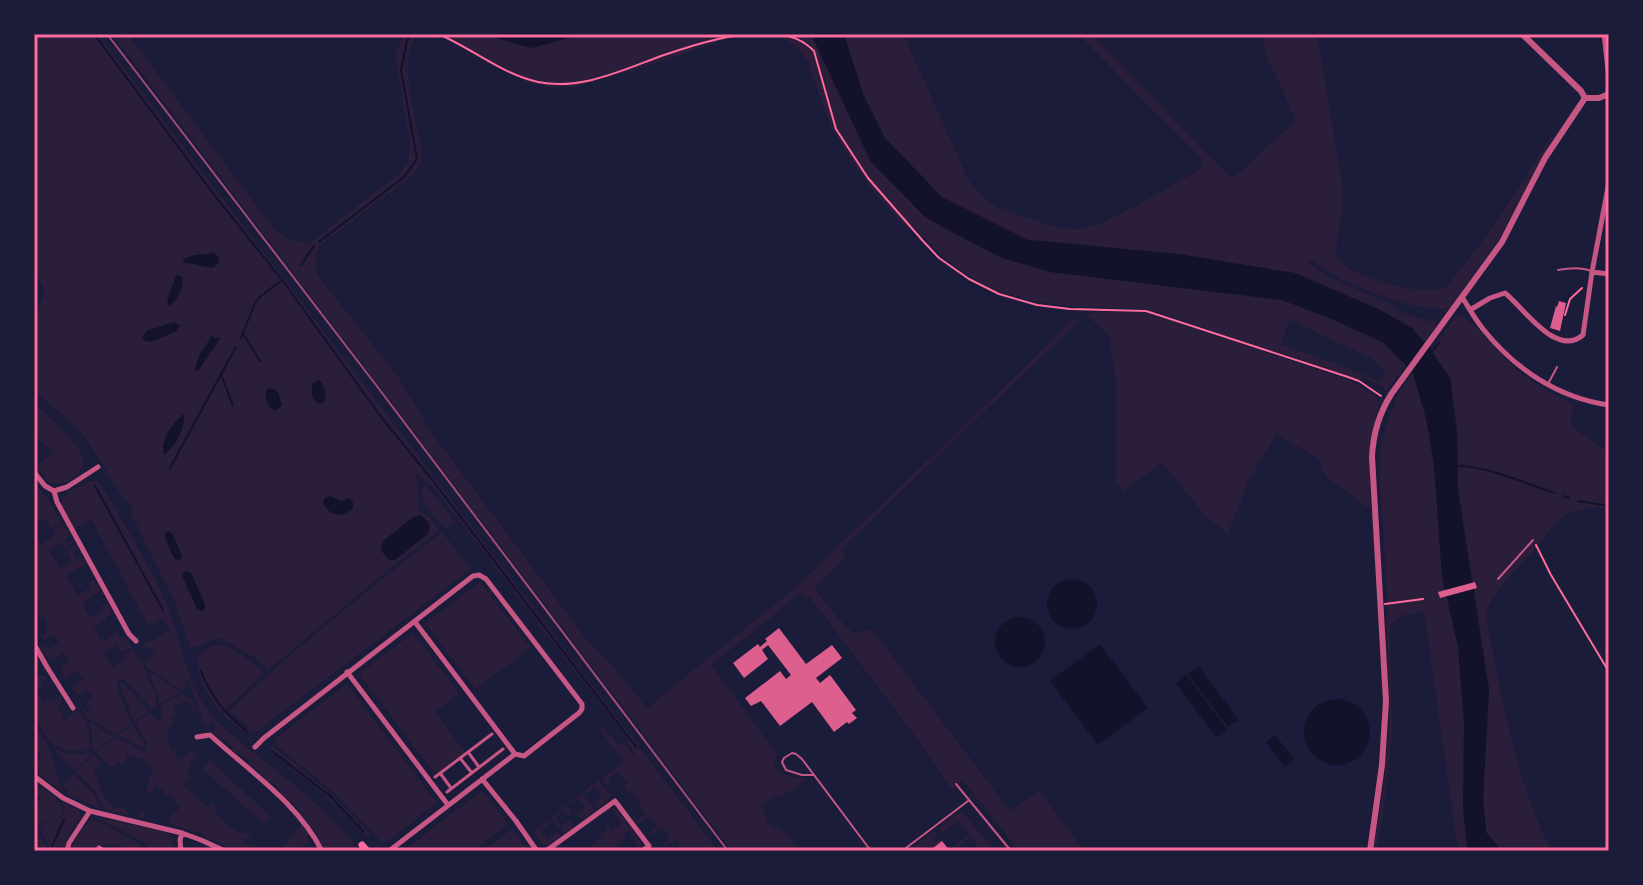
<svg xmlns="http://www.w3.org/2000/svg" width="1643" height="885" viewBox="0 0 1643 885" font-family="'Roboto Condensed',sans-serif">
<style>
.green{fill:#2a1e3b;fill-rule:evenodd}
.water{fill:#12122b}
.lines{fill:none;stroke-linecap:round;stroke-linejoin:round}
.stream{stroke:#12122b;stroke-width:2}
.building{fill:#dd5f8e}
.path{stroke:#ff6b9d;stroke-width:2}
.service{stroke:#c65784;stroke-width:2}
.pedestrian{stroke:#c65784;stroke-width:3}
.minor{stroke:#c65784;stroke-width:5}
.tertiary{stroke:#c65784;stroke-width:6}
.primary{stroke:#ff6b9d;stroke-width:7}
.rail{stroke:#a44b75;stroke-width:2}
.neatline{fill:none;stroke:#ff6b9d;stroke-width:3}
</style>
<rect width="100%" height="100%" fill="#1b1b3a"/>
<path class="green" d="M34,34H98L718,851H681L683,849L676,840L658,850L670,838L662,827L652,835L650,833L657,827L649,816L637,825L635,820L637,821L645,814L639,806L641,804L631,791L628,792L623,786L627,783L618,772L608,779L610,783L606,786L601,779L624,762L599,729L602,726L617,743L626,746L633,755L635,753L628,744V740L433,486L421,478L419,473L415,475L418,484V510L429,517L439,530V531L388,570L267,671L256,658L220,638C209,640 201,647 190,647L175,603L131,513L133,511L129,503L123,498L85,437L71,422L34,391V310C49,298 46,287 34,274Z
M112,34H128L274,229L294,241L308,244L399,174L408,163L410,144L395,54L405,34H418C398,55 413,107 418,133C420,143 424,155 420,165C418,170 412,175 408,179L320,245L316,255L317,275L399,378L434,436L590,644L616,670L647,708L796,587L1032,360L1073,318L1078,322L840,550L847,557L814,587L834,614L854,634L872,629L1010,811L1039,790L1084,851H1019L963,780L954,787L957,797L915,736L810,597L806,600L799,592L778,612L711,665L777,754L774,763L780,773L806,780L784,795L773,797L762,804L768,824L785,832L798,851H732Z
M439,34H484L531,48L583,34H811L871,162L1050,272L1282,300L1334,320L1384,343L1406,365L1385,392L1383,387L1364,378L1361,380L1147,309L1071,306L1036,302L999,291L987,286L953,265L941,255L913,226L908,229L875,193L851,161L831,127L808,63L797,47L778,35H738L651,65L576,87H547L529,83L486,62ZM1289,320L1373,359L1386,373L1379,381L1343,366L1281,345Z
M844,34H903L969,181C988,205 996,208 1024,217C1041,222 1060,229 1078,229C1100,230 1166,188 1189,176L1201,168L1203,161L1078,34H1091L1232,179L1296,121L1266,54L1261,34H1317L1342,184C1342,192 1343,201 1342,209C1342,221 1333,249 1338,259C1345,273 1398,287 1414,289C1424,291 1435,290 1445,288L1476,250L1497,220L1551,137L1553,138L1498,240L1450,308C1424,316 1332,281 1312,260L1308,262L1326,276L1394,305L1393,309L1431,322L1433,317L1435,318L1436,327L1424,342L1412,328L1378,309L1295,273L1073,243L1028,240L942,197L885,138L863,94Z
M1123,311L1144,312L1347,379L1373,394L1379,403L1369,447L1370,509L1326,477L1319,459L1277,434L1249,480L1228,533L1204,515L1162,462L1123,492L1116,482V383L1109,335L1086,315L1089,313Z
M1458,314C1482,327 1498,354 1519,371C1536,385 1555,395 1574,405L1571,414V426L1609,452V509C1588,506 1567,510 1553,526C1547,532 1544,540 1538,546C1525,561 1488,595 1487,614C1486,625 1492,645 1494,656C1505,718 1522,796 1552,851H1502L1486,832L1483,798L1489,690L1458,490L1457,431L1450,378L1431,350Z
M1413,373L1426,418L1434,465L1442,577L1458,646L1464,722L1468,851H1458L1424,611C1410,614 1397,614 1390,627L1392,731L1384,810L1376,851H1373L1385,780L1389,735L1390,707L1386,614L1388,613C1386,584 1385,554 1383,525C1380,482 1373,441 1396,403L1394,399Z
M34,403C46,414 87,448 83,464C81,473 73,478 66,483L64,482C50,489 44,477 36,466L53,452L34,436Z
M92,481L96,482L104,488C125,527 150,565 168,607C182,640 185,680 207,709C219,726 236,738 252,751C288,781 328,809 356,846L355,847L356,851H325L317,835L298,810V807L280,793L281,790L272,782L268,783L265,780V777L257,769L254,770L248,765L249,761L240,754H236L232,750V747L224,739L221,740L212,732L217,726L212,721L206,728L188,681L185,682L186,688L181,690L147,667L143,662L154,655L150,647L145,649L143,645L169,631L163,618L148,625L91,519L73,529L62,508L61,502C66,492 81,484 92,481Z
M37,486L47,497L62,522L51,529L45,519L34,525V488Z
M424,486L427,487L455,522L445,529L425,505L422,491Z
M63,525L70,536L65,539L67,544L72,541L73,543L65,548L61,543L49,551L60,569L72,562L66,550L75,545L77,549L72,552L76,559L81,557L85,564L67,576L77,595L90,588L88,583L94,580L100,591L82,603L90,618L103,611L101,606L107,603L112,613L106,617L107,619L94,627L102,642L115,635L113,630L115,629L120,638L125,636L131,647L122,653L117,644L104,652L113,667L125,660L123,655L133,650L147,672L146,675L155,693L157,706L152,709L125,680L122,679L118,681L117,687L131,723L116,735L86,716L80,708L81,707L88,713L90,710L86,704L93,697L86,689L79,695L72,688L83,679L76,670L65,678L60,668L69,662L63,653L52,660L48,656L45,658L40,648L47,645L49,649L59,643L54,634L44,640L41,637L48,632L45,627L48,624L43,616L34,620V613L40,609L34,600V533L41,544L55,535L52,531Z
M442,532L471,569L256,732L229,711C296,647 369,589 442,532Z
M480,582L531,648L475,689L425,623Z
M413,633L459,693L435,712L465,752L435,774L359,674Z
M224,645C240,652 252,661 264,674L225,710L243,726L258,734C227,733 193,683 198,655L211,646Z
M152,673L179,691V693L160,704L157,692L149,675Z
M40,674L47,678L42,681L44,684L36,691L44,703L48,700L51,703L61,695L62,704H58L59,711H63L64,714L62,716L65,720L78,710C87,721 93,737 88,751H77L62,749L53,744L45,735L34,718V677Z
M121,682L149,711L134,722L120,685Z
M347,684L437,803L386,842H381L338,796L275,744L277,737Z
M182,694L191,699L201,726H197L200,723L188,700L182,702L174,709L176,715L172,716L174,722C162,737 169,746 179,760L193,751L197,755L188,765L190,768L187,773L191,776L183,785L208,807L212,803L218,809L214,813L231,828H232L240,834L243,831L246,834L249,832L251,834L245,841L256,851H236L205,837L206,835L198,831L197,833L170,824V818L181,806L169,794L166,796L163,793V788L154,786L152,793L147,792L142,812L145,813L144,819L139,818L152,769L145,760L127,755L126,761L122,765L118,762L112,768L96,753L116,737L142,751L146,750L147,743L135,723L151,712L154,718L160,720L163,716L160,706Z
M90,722L114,737L95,751L92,748L93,740Z
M34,723C40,733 47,742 51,753C56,766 57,779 63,792L34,770V762L36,763L42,756L34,748Z
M132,725L144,744V748L118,735Z
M269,744C307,771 340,801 371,835L367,838L324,794L272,753Z
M52,747C64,753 78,757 91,752L92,754L75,770Z
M93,755L101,763L94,770L105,798L112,807L124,808L129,815L104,810L96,792L76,772Z
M210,760L271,817L265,824L202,769Z
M74,774L94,794L100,809L67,794L68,792L63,785L67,781L71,783L70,778Z
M598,780L609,794V800L598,808L594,802L602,795L595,787L587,793L585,791Z
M34,784C43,788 72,805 59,817C51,824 43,818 37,830L46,848L45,851H34V806L41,798L34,792Z
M483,790L508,824L473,851H403Z
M582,793L595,810L583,820L577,813L585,807L579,799L571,805L569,803Z
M63,802L79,810L81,819L76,824L68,836L65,846L50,848L40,827L62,817L64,811Z
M566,805L573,813L568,816L564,811L555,818L561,826L570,819L575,826L564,834L551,818Z
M609,807L617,809L640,841L641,847L638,851H630L638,845L629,831L623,835L625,838L616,845L620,851H616L613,847L607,851H583L601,838L599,836L607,829L606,827L608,825L612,831L621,824L619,822L620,820L612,809L606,813L604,810Z
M963,812L994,851H981L971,837L958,847L956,844L969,834L959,821L942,833L939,828L956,814Z
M102,818L162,831L169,836L176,851H151L142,841L104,821Z
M93,820L100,822L138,843L146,851H125L119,843L110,846L106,843L103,847L100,844L97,847L101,851H71C73,841 83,824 93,820Z
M548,820L550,823L541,831L548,839L557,832L561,837L545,847L533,831Z
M302,824L309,834L306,837L309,840L301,847L299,846L296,851H280Z
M512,829L529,851H482Z
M934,831L938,836L934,839L936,842L940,839L946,841C936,842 936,851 922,851L920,849L918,851H908Z"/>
<path class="water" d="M484,34H583L531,48Z
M811,34H844L863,94L885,138L942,197L1028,240L1179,254L1295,273L1378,309L1412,328L1431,350L1450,378L1457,431L1458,490L1489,690L1483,798L1486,832L1502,851L1467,850L1463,808L1464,722L1458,646L1442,577L1434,465L1426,418L1413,373L1384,343L1334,320L1282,300L1050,272L1002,258L946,229L924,216L871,162Z
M213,253L220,258L217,265L212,268L182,262C188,254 203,254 213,253Z
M176,275L182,276C185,286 177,301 169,306L167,301Z
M174,322L180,325L177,331L151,342L145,341L142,338L146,331Z
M212,335L214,338L221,337L198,371L195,369L199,356Z
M319,380C326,387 327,394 324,403L318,404C310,397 311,392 313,383Z
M271,388L278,392L282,405L276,411L270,408L266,400V390Z
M184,414C185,430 176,445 164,455C159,442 173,422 184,414Z
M331,496L341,501L349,498L353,502V509C340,518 330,517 323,502L325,498Z
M419,515C425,517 428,522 430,527L428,534L395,560H389C383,554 379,549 383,541L412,518Z
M168,531L172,533L182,556L179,561L174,558L165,538V534Z
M186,571L191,573L205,604V609L202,611L197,609L183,578V573Z
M1047 604a25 25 0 1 1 50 0a25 25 0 1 1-50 0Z
M995 642a25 25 0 1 1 50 0a25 25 0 1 1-50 0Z
M1100,644L1148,708L1098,745L1050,681Z
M1198,666L1239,720L1228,727L1188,674Z
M1186,675L1227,729L1216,737L1176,683Z
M1304 732a33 33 0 1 1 66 0a33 33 0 1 1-66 0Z
M1275,735L1294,759L1285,767L1266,742Z"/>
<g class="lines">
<path class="stream" d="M94,34L212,192L282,280L382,418L434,482L636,747
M319,242L404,177L417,159L401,70L407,41L411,34
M301,265L314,246
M244,335L260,361
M241,338L255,303L261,296L282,280
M1432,351L1439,343
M221,374L233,406
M1456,466C1489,466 1523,483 1555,493
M170,468L236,347
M95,486L163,610
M1563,496L1569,498
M1578,501L1609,506
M201,671C211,697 225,714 247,731
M272,751L329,795L364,832
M52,846L64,820"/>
</g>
<path class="building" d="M1559,301L1566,303L1560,331L1550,328L1556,306L1557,307Z
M1475,582L1477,588L1440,598L1438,592Z
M779,628L806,664L832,645L842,658L816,678L820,683L830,675L856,710L852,713L857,718L849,724L847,722L834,732L812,702L780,726L761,701L751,706L745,698L780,671L786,679L791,675L768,645L762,650L768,659L744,678L733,663L758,644L760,647L767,641L765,639Z
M942,841L950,851H929Z"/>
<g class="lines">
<path class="path" d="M438,34C472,48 501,74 538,82C581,91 625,69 664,55C691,46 719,37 748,34
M777,34C792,36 803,40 814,51L836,129L868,178L923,241L939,258L969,279L999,294L1037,305L1070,309L1146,311L1348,377L1359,381L1381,396
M1565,315L1570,299L1582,288
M1536,545L1551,575L1609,672
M1385,604L1423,599"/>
<path class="service" d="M1558,270C1569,268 1581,267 1591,271
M1548,384L1557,367
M1498,579L1533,540
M813,775H802L786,770L782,762L784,758L792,753L796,754L802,759L871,851
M956,784L1011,851
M902,851L968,801"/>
<path class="pedestrian" d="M468,752L479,767
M460,758L472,773
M440,773L451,788
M435,777L492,734
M447,792L503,749"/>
<path class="minor" d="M1604,34L1609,79
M1592,272L1609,274
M1462,297C1469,308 1475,319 1483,329C1515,369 1558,398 1609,405
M1470,310L1490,298L1505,293C1524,308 1556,358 1583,335L1592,272L1609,182
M34,472L45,486L54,491L67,487L98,467
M54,491L57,502L129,634L136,641
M415,622L515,754
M34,644L47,667L73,708
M347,672L448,805
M197,737L210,735C249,771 298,803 322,851
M255,747L264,738L473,576L479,575L486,579L582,704V709L579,713L524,756L515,754L389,851
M34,776L63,798L90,811L182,833L201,840L225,851
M482,779L516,821L537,851
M99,848L103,851
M67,851L69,843L90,811
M181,851L180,840L182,833
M546,851L615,801L649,846L642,851"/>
<path class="tertiary" d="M1522,34L1581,91L1585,98
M1585,98H1599L1609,94
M1370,851L1382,765L1386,701L1372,457C1373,433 1379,413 1392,393L1502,242L1545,158L1585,98"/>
<path class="primary" d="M362,845L367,851"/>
<path class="rail" d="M107,34L376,385L728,851"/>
</g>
<rect width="1643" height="885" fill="none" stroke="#1b1b3a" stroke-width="72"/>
<rect x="36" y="36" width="1571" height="813" class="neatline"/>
</svg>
